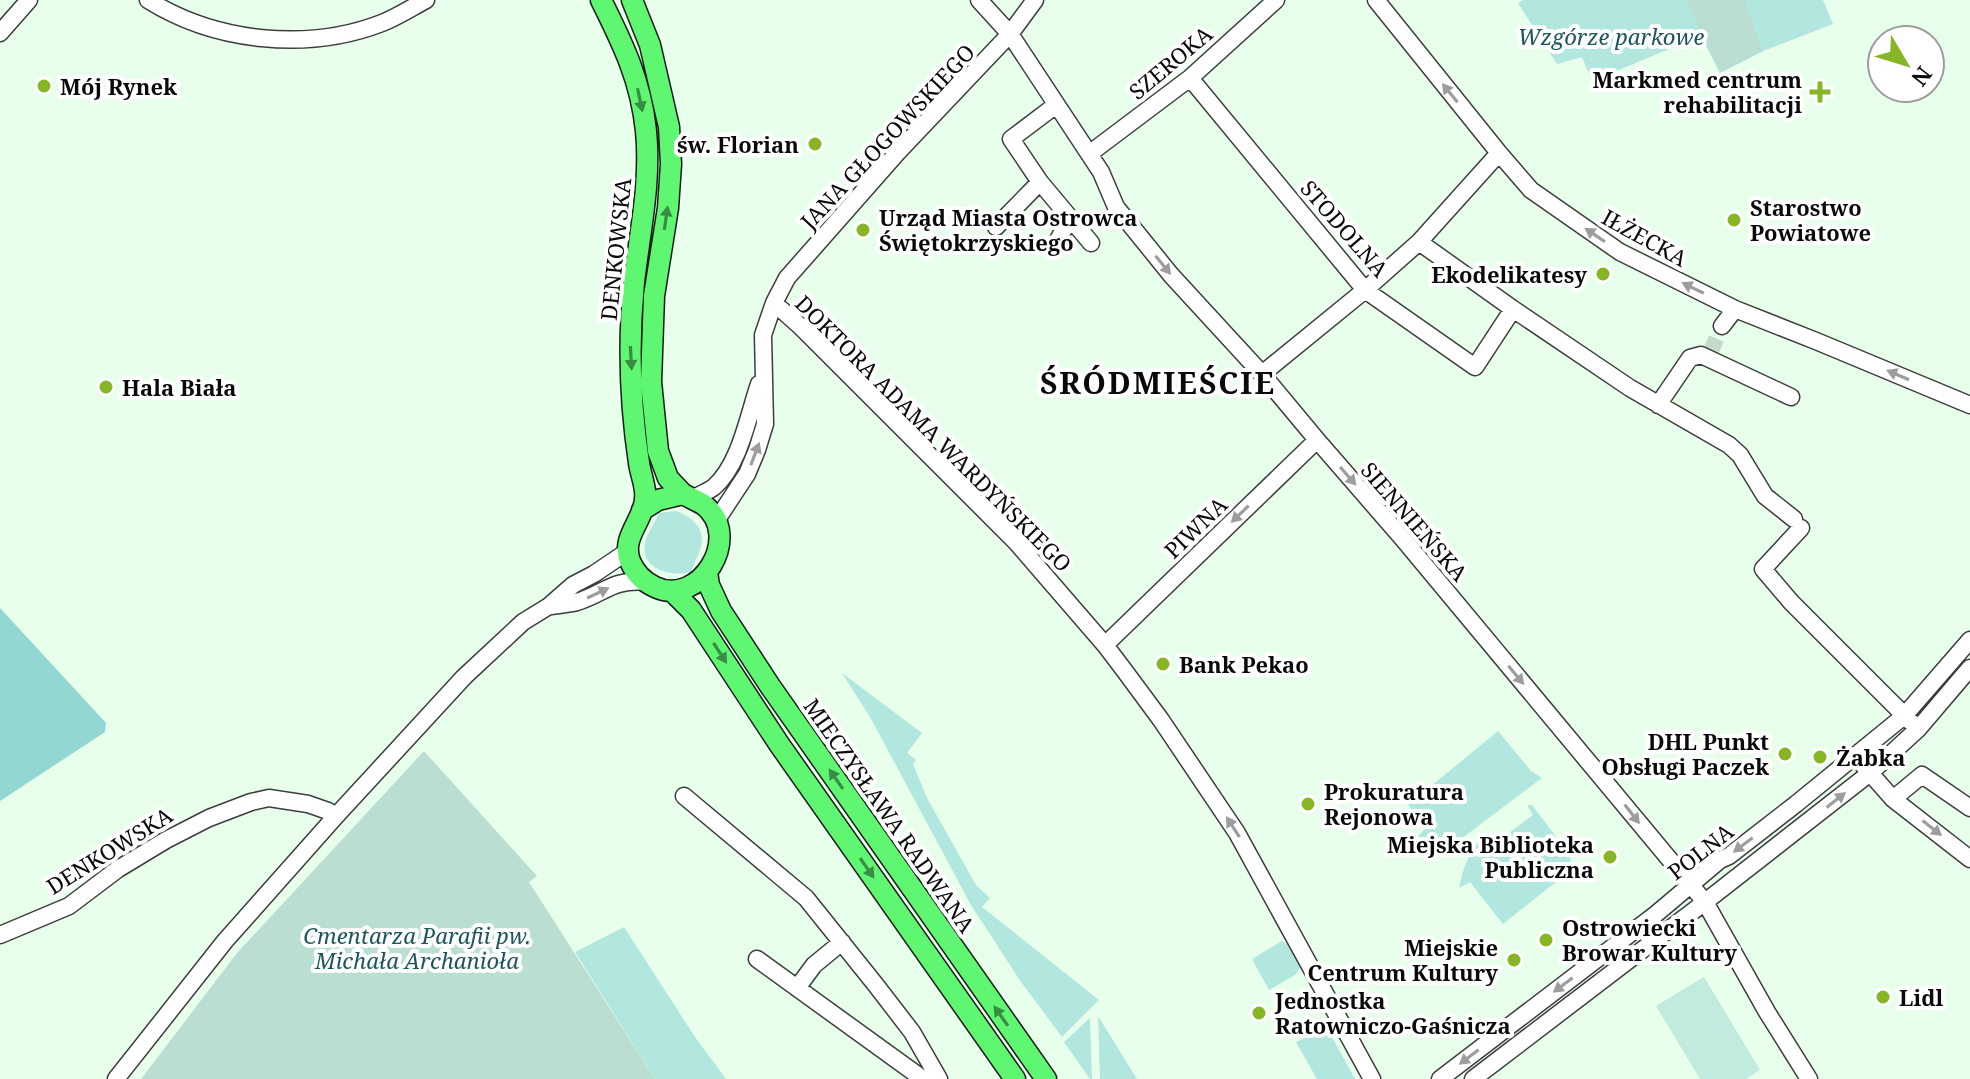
<svg xmlns="http://www.w3.org/2000/svg" width="1970" height="1079" viewBox="0 0 1970 1079" font-family="'Noto Serif',serif">
<style>
.green{fill:#b2e7df}
.forest{fill:#92d7d1}
.cemetery{fill:#bbded3}
.pitch{fill:#c1ebdf}
.lines{fill:none;stroke-linecap:round;stroke-linejoin:round}
.minor-tunnel{stroke:#c6dac9;stroke-width:16;stroke-dasharray:16 8;stroke-linecap:butt}
.minor-casing{stroke:#3d3d3d;stroke-width:19}
.major-casing{stroke:#1b1b1b;stroke-width:23}
.minor{stroke:#fff;stroke-width:16}
.major{stroke:#5ff672;stroke-width:20}
.oneway{fill:#9d9d9d}
.oneway2{fill:#398c43}
.poi-dot{fill:#88b526;stroke:#fff;stroke-width:3}
.labels{text-anchor:middle;dominant-baseline:central;stroke-width:8;stroke-linejoin:round;paint-order:stroke}
.park-label{font-size:22px;font-style:italic;fill:#1d545e;stroke:#fff}
.street-label{font-size:22px;fill:#0a0a0a;stroke:#fff}
.poi-label{font-size:22px;font-weight:bold;fill:#0a0a0a;stroke:#fff;text-anchor:start}
.district-label{font-size:30px;font-weight:bold;letter-spacing:2px;fill:#0a0a0a;stroke:#fff}
</style>
<rect width="100%" height="100%" fill="#e7ffeb"/>
<path class="green" d="M1523,0H1823L1833,24L1763,51L1720,73L1701,36L1592,81L1582,57L1557,64L1518,3Z
M676,511C695,518 708,531 699,553C696,560 693,565 691,572C672,577 640,570 645,543C647,533 655,523 659,513Z
M842,673L922,733L907,753L916,760L913,764L927,798L976,885L990,898L982,907L1099,1000L1062,1037L1021,982L971,905L870,717Z
M1498,731L1531,771L1542,778L1461,839C1449,843 1429,843 1418,836L1427,827L1408,805Z
M1527,805H1532L1569,854L1572,864L1566,874L1503,924L1470,882L1459,888C1463,868 1468,853 1482,838L1490,847L1533,815Z
M624,927L695,1037L726,1079H655L575,952Z
M1282,941L1287,944L1300,968L1295,975L1269,990L1252,959Z
M1098,1016L1137,1079H1100Z
M1090,1018L1092,1079H1090L1064,1042Z
M1327,1028L1355,1079H1317L1296,1042Z"/>
<path class="forest" d="M0,608L106,723L105,732L0,801Z"/>
<path class="cemetery" d="M1686,0H1744L1763,51L1720,73Z
M424,751L537,876L529,882L655,1079H141L237,953Z"/>
<path class="pitch" d="M1704,977L1760,1070L1746,1079H1700L1656,1006Z"/>
<g class="lines">
<path class="minor-tunnel" d="M1710,353L1722,326"/>
<g class="minor-casing">
<path id="minor" d="M148,0C215,42 307,52 382,23C397,17 411,8 426,0
M979,0L1010,34L1101,172L1116,207L1171,275L1262,374L1317,440L1403,539L1705,902L1767,1012L1809,1079
M1376,0L1499,153L1531,190L1574,220L1620,252L1735,309L1816,341L1970,405
M0,33L29,0
M1190,78L1365,290L1475,367L1513,309
M1056,105L1011,139L1040,182L1091,243
M1089,154L1190,78L1276,0
M996,227L1040,182
M1419,242L1513,309L1630,388L1729,445L1740,455L1765,496L1794,519
M1053,249L1070,218
M774,303L801,327L1016,542L1105,645L1124,670L1161,720L1237,833L1372,1079
M1722,326L1735,309
M1262,374L1365,290L1419,242L1499,153
M1658,405L1690,358L1701,355L1791,397
M692,499C699,495 707,492 714,487C740,464 748,416 759,384
M716,521L747,474L757,450L765,424L763,335L774,303L787,278L898,152L1010,34L1035,0
M1801,528L1763,569L1791,602L1911,722
M551,606C559,605 569,604 577,602C606,593 611,579 646,582
M1105,645L1317,440
M1863,765L1893,799L1970,859
M684,796L806,898L875,984L912,1032L939,1079
M1893,799L1922,775L1970,808
M0,935L69,906L118,869L166,840L209,818L251,802L269,798L308,804L328,811L336,816
M757,959L923,1079
M797,988L814,965L842,942
M116,1079L225,941L336,816L464,677L523,622L549,606L573,585L594,574L628,551
M1440,1079L1656,914L1720,860L1729,856L1796,804L1904,716L1970,640
M1473,1079L1705,902L1870,773L1918,729L1970,668"/>
</g>
<g class="major-casing">
<path id="major" d="M601,0C623,44 641,81 646,131C651,182 640,231 634,282C628,342 630,403 639,463C641,477 648,490 644,505C639,525 622,539 630,561C635,573 644,582 655,587C699,608 744,537 704,505C698,501 690,498 683,494L658,500L642,510
M632,0L650,45L669,127L671,164L668,208L654,296L651,382L658,451L668,478L683,494
M707,572L709,585L721,611L770,686L1046,1079
M673,592L691,610L779,744L1015,1079"/>
</g>
<use href="#minor" class="minor"/>
<use href="#major" class="major"/>
</g>
<defs><path id="oneway-solid" d="M-6-.8H1V-3.2L6.5 0L1 3.2V.8H-6Z" transform="scale(2)"/></defs>
<g class="oneway">
<use href="#oneway-solid" transform="translate(1450 93) rotate(-129)"/>
<use href="#oneway-solid" transform="translate(1595 235) rotate(-146)"/>
<use href="#oneway-solid" transform="translate(1163 265) rotate(51)"/>
<use href="#oneway-solid" transform="translate(1693 288) rotate(-154)"/>
<use href="#oneway-solid" transform="translate(1898 375) rotate(-157)"/>
<use href="#oneway-solid" transform="translate(755 454) rotate(-69)"/>
<use href="#oneway-solid" transform="translate(1348 476) rotate(49)"/>
<use href="#oneway-solid" transform="translate(1240 514) rotate(136)"/>
<use href="#oneway-solid" transform="translate(598 593) rotate(-25)"/>
<use href="#oneway-solid" transform="translate(1516 675) rotate(50)"/>
<use href="#oneway-solid" transform="translate(1836 800) rotate(-38)"/>
<use href="#oneway-solid" transform="translate(1632 814) rotate(52)"/>
<use href="#oneway-solid" transform="translate(1233 827) rotate(-123)"/>
<use href="#oneway-solid" transform="translate(1932 828) rotate(38)"/>
<use href="#oneway-solid" transform="translate(1743 845) rotate(143)"/>
<use href="#oneway-solid" transform="translate(1563 985) rotate(143)"/>
<use href="#oneway-solid" transform="translate(1469 1057) rotate(143)"/>
</g>
<g class="oneway2">
<use href="#oneway-solid" transform="translate(640 100) rotate(78)"/>
<use href="#oneway-solid" transform="translate(666 218) rotate(-82)"/>
<use href="#oneway-solid" transform="translate(631 358) rotate(87)"/>
<use href="#oneway-solid" transform="translate(720 653) rotate(57)"/>
<use href="#oneway-solid" transform="translate(836 779) rotate(-125)"/>
<use href="#oneway-solid" transform="translate(867 868) rotate(55)"/>
<use href="#oneway-solid" transform="translate(1001 1016) rotate(-125)"/>
</g>
<g class="poi-dot">
<circle cx="44" cy="86" r="8"/>
<path d="M1816 80h8v8h8v8h-8v8h-8v-8h-8v-8h8z"/>
<circle cx="815" cy="144" r="8"/>
<circle cx="1734" cy="220" r="8"/>
<circle cx="863" cy="230" r="8"/>
<circle cx="1603" cy="274" r="8"/>
<circle cx="106" cy="387" r="8"/>
<circle cx="1163" cy="664" r="8"/>
<circle cx="1785" cy="754" r="8"/>
<circle cx="1820" cy="757" r="8"/>
<circle cx="1308" cy="804" r="8"/>
<circle cx="1610" cy="857" r="8"/>
<circle cx="1546" cy="940" r="8"/>
<circle cx="1514" cy="960" r="8"/>
<circle cx="1883" cy="997" r="8"/>
<circle cx="1259" cy="1013" r="8"/>
</g>
<g class="labels">
<g class="park-label">
<text x="1611" y="36">Wzgórze parkowe</text>
<text x="417" y="935">Cmentarza Parafii pw.<tspan x="417" dy="25">Michała Archanioła</tspan></text>
</g>
<g class="street-label">
<text transform="translate(1170 62) rotate(-40)">SZEROKA</text>
<text transform="translate(887 136) rotate(-47)">JANA GŁOGOWSKIEGO</text>
<text transform="translate(1345 228) rotate(49)">STODOLNA</text>
<text transform="translate(1645 237) rotate(29)">IŁŻECKA</text>
<text transform="translate(615 249) rotate(-84)">DENKOWSKA</text>
<text transform="translate(934 433) rotate(45)">DOKTORA ADAMA WARDYŃSKIEGO</text>
<text transform="translate(1415 521) rotate(49)">SIENNIEŃSKA</text>
<text transform="translate(1195 527) rotate(-44)">PIWNA</text>
<text transform="translate(890 815) rotate(55)">MIECZYSŁAWA RADWANA</text>
<text transform="translate(109 850) rotate(-32)">DENKOWSKA</text>
<text transform="translate(1700 851) rotate(-38)">POLNA</text>
</g>
<g class="poi-label">
<text x="1802" y="79" text-anchor="end">Markmed centrum<tspan x="1802" dy="25">rehabilitacji</tspan></text>
<text x="60" y="86">Mój Rynek</text>
<text x="799" y="144" text-anchor="end">św. Florian</text>
<text x="1750" y="207">Starostwo<tspan x="1750" dy="25">Powiatowe</tspan></text>
<text x="879" y="217">Urząd Miasta Ostrowca<tspan x="879" dy="25">Świętokrzyskiego</tspan></text>
<text x="1587" y="274" text-anchor="end">Ekodelikatesy</text>
<text x="122" y="387">Hala Biała</text>
<text x="1179" y="664">Bank Pekao</text>
<text x="1769" y="741" text-anchor="end">DHL Punkt<tspan x="1769" dy="25">Obsługi Paczek</tspan></text>
<text x="1836" y="757">Żabka</text>
<text x="1324" y="791">Prokuratura<tspan x="1324" dy="25">Rejonowa</tspan></text>
<text x="1594" y="844" text-anchor="end">Miejska Biblioteka<tspan x="1594" dy="25">Publiczna</tspan></text>
<text x="1562" y="927">Ostrowiecki<tspan x="1562" dy="25">Browar Kultury</tspan></text>
<text x="1498" y="947" text-anchor="end">Miejskie<tspan x="1498" dy="25">Centrum Kultury</tspan></text>
<text x="1899" y="997">Lidl</text>
<text x="1275" y="1000">Jednostka<tspan x="1275" dy="25">Ratowniczo-Gaśnicza</tspan></text>
</g>
<g class="district-label">
<text x="1158" y="382">ŚRÓDMIEŚCIE</text>
</g>
</g>
<g transform="translate(1906 64) rotate(128)"><circle r="38" fill="#ffffff" stroke="#9d9d9d" stroke-width="2"/>
<path d="M0-6L14 30L0 20L-14 30Z" fill="#88b526"/>
<text y="-12" font-size="22" font-weight="bold" text-anchor="middle" fill="#0a0a0a">N</text>
</g>
</svg>
